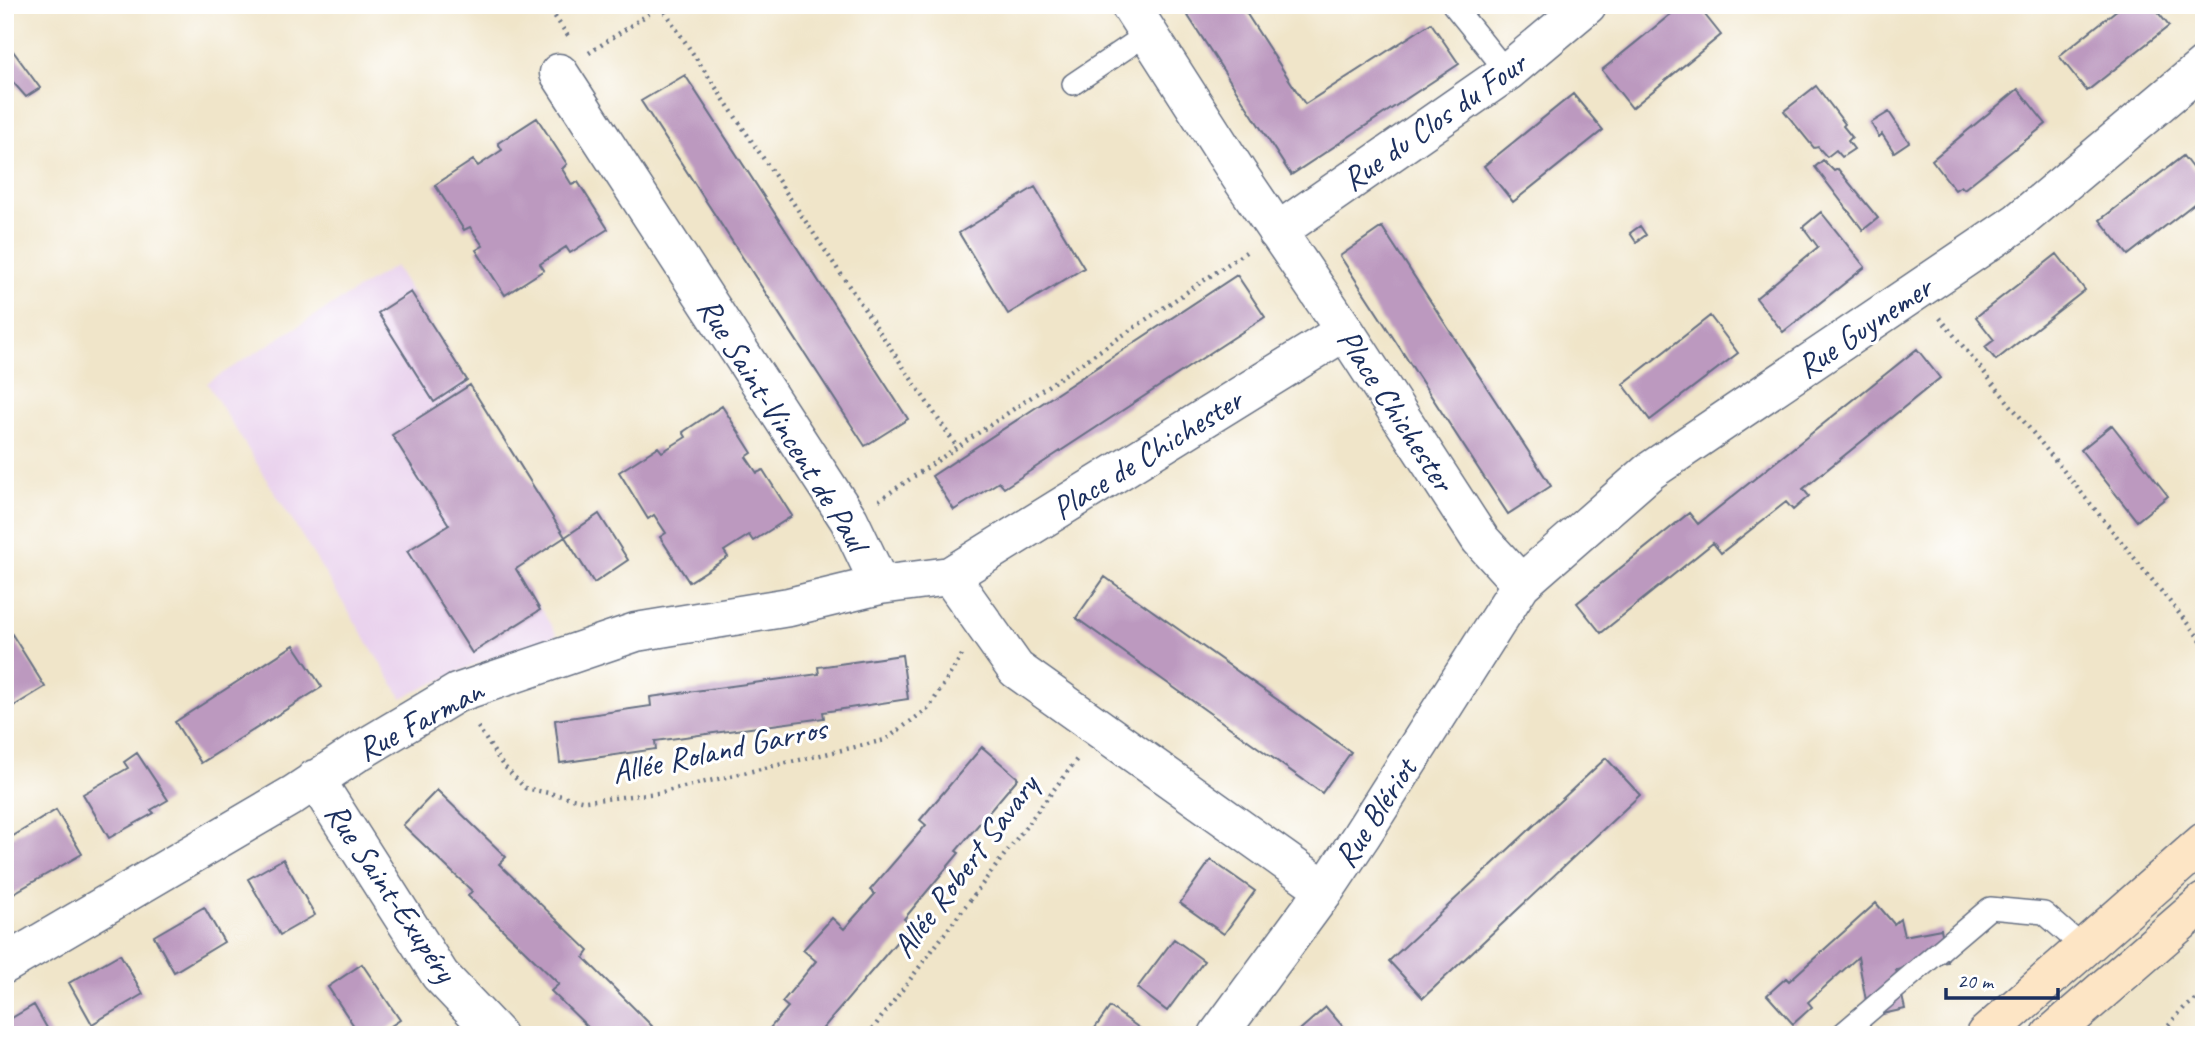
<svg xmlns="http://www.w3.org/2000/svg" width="2209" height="1040" viewBox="0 0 2209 1040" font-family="Caveat,sans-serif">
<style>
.built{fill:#e9d2ed}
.building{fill:#bc99bf}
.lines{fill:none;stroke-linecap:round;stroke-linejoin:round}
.service-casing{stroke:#666f83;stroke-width:24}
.minor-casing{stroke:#666f83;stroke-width:41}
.secondary-casing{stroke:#666f83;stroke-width:41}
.path{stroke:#666f83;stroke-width:4.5;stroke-dasharray:2 5;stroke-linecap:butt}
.service{stroke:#fff;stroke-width:21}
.minor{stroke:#fff;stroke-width:38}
.secondary{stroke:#fde5c5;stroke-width:38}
.labels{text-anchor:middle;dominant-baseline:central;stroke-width:6;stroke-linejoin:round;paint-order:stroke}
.street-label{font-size:33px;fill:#1b2f5e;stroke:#fff}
</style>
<rect width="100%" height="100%" fill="#fff"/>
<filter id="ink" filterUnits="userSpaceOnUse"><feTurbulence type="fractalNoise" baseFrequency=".0143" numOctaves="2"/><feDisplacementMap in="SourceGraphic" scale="14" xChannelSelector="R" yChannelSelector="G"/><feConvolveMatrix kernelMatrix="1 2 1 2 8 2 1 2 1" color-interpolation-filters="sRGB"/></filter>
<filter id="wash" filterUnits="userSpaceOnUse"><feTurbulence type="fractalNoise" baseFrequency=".00686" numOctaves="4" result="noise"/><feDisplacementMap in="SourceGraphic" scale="28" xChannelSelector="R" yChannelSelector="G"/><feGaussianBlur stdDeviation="1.57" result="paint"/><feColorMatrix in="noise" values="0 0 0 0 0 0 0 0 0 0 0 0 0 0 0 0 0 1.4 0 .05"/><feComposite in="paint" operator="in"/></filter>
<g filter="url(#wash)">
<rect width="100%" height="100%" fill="#f0e5c9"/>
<path class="built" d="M395,266L565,537L516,569L557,635L478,663L402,698L207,383Z"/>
<g id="blocks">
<path class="building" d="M1181,5H1241L1305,104L1431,23L1459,64L1291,175Z
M1682,5H1697L1721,35L1632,108L1602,70Z
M2123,5H2152L2169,26L2087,91L2059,56Z
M5,40L40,88L26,97L5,73Z
M685,75L908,419L865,446L641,101Z
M1816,86L1845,124L1843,126L1852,137L1848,141L1854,149L1842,157L1836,150L1827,157L1818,147L1814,148L1784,111Z
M2018,89L2046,124L1964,189L1961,186L1955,190L1932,160Z
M1573,94L1603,130L1513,202L1484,166Z
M1889,112L1909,142L1894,152L1882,134L1879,137L1871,123Z
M537,118L567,164L562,169L572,185L578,182L608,229L570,253L566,247L540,264L544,270L505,295L476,250L483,246L470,227L464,230L435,185L473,160L478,166L502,150L498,143Z
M2183,156L2204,183V196L2128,255L2100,220Z
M1823,160L1834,171L1838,169L1878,218L1863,230L1815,167Z
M1035,187L1084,268L1008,314L959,233Z
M1821,212L1865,267L1783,332L1756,298L1818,247L1803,227Z
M1640,226L1646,235L1636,242L1630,233Z
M1382,227L1551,486L1508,514L1340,256Z
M2057,254L2085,290L1996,360L1985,347L1994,340L1976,317Z
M1237,275L1265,317L1004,488L999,482L954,510L932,476Z
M411,292L467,380L434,402L378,313Z
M1710,316L1738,353L1650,420L1623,384Z
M1917,349L1940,378L1803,489L1809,496L1793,510L1786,502L1721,553L1713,543L1601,633L1577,603L1689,513L1698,524Z
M470,385L565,537L516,569L540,610L472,653L407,551L449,525L392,435Z
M722,406L752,453L746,457L757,473L763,470L792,516L753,541L749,535L724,551L728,557L689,582L660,537L666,533L654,515L648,519L619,472L658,447L662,452L686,437L683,432Z
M2112,425L2168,496L2137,521L2081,450Z
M599,514L628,560L594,583L565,537Z
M1105,577L1351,752L1322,793L1076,618Z
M5,623L45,687L9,709L5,703Z
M294,645L322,687L201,763L175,722Z
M902,655L908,699L823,712L824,718L655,741L656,749L560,763L555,720L651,706L650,697L819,674L818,667Z
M982,747L1018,778L956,851L959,853L904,919L911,925L819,1033L821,1035H764L788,1007L782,1002L816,961L803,950L832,918L844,929L875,894L870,890L926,825L920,820Z
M137,753L168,800L151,810L154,813L109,838L83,794L128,768L124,762Z
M1606,758L1640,795L1423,998L1389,961Z
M437,790L506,857L499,864L589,951L584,958L652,1026L644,1035H596L551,991L559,984L468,896L472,891L403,825Z
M56,810L82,854L5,898V841Z
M283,859L315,915L280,935L248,879Z
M1211,860L1255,891L1224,934L1180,903Z
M1876,903L1894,924L1900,919L1904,936L1941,929L1948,962L1896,970L1905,1009L1869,1017L1858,957L1808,1002L1812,1007L1793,1024L1767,995L1786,978L1789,981Z
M204,907L224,942L174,972L154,936Z
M1174,939L1204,961L1167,1011L1137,988Z
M120,954L143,994L92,1024L69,983Z
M362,964L400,1020L377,1035H360L328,987Z
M34,1005L51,1035H5V1022Z
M1110,1007L1149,1035H1090Z
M1326,1007L1350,1035H1294Z"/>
</g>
</g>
<g filter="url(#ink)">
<use href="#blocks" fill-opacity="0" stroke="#666f83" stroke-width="2"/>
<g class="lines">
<g class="service-casing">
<path id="service" d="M1453,5L1507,72
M1073,84L1147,34
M1841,1035L1990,908L2044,913L2084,948"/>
</g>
<g class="minor-casing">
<path id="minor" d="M1130,5L1239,175L1345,331L1480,539L1521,584
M559,73L849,520L880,585
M1277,232L1507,72L1587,5
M950,576L1016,669L1312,880L1327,887
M315,779L440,975L497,1035
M5,964L293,795L358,752L457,693L636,632L789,607L880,585L950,576L1345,331
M1218,1035L1327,887L1361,836L1521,584L1650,471L2018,222L2204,66"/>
</g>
<g class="secondary-casing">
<path id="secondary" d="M1985,1035L2204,842
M2051,1035L2204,902"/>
</g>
<path class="path" d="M547,5L568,36
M661,6L957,447
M589,53L662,5
M1940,318L2204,644
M879,500L1246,252
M478,727L502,764L525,788L586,801L658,793L885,740L929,708L962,655
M868,1035L1077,759
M2159,1035L2183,1009L2204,993"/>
<use href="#service" class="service"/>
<use href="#minor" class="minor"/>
<use href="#secondary" class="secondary"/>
</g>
</g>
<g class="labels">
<g class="street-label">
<text transform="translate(1434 121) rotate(-35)">Rue du Clos du Four</text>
<text transform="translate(1864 327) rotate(-34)">Rue Guynemer</text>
<text transform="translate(1396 410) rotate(57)">Place Chichester</text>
<text transform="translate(783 424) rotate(58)">Rue Saint-Vincent de Paul</text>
<text transform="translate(1147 454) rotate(-32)">Place de Chichester</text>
<text transform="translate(420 720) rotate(-28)">Rue Farman</text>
<text transform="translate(719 750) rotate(-12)">Allée Roland Garros</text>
<text transform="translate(1375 813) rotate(-57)">Rue Blériot</text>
<text transform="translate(965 866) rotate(-53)">Allée Robert Savary</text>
<text transform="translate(391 892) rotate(56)">Rue Saint-Exupéry</text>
</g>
</g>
<rect width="2209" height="1040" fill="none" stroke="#fff" stroke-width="28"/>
<path d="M1946 988v10h112v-10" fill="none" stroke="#1b2f5e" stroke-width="3.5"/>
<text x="1957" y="988" font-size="21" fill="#1b2f5e" stroke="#ffffff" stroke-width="5" paint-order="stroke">20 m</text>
</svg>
